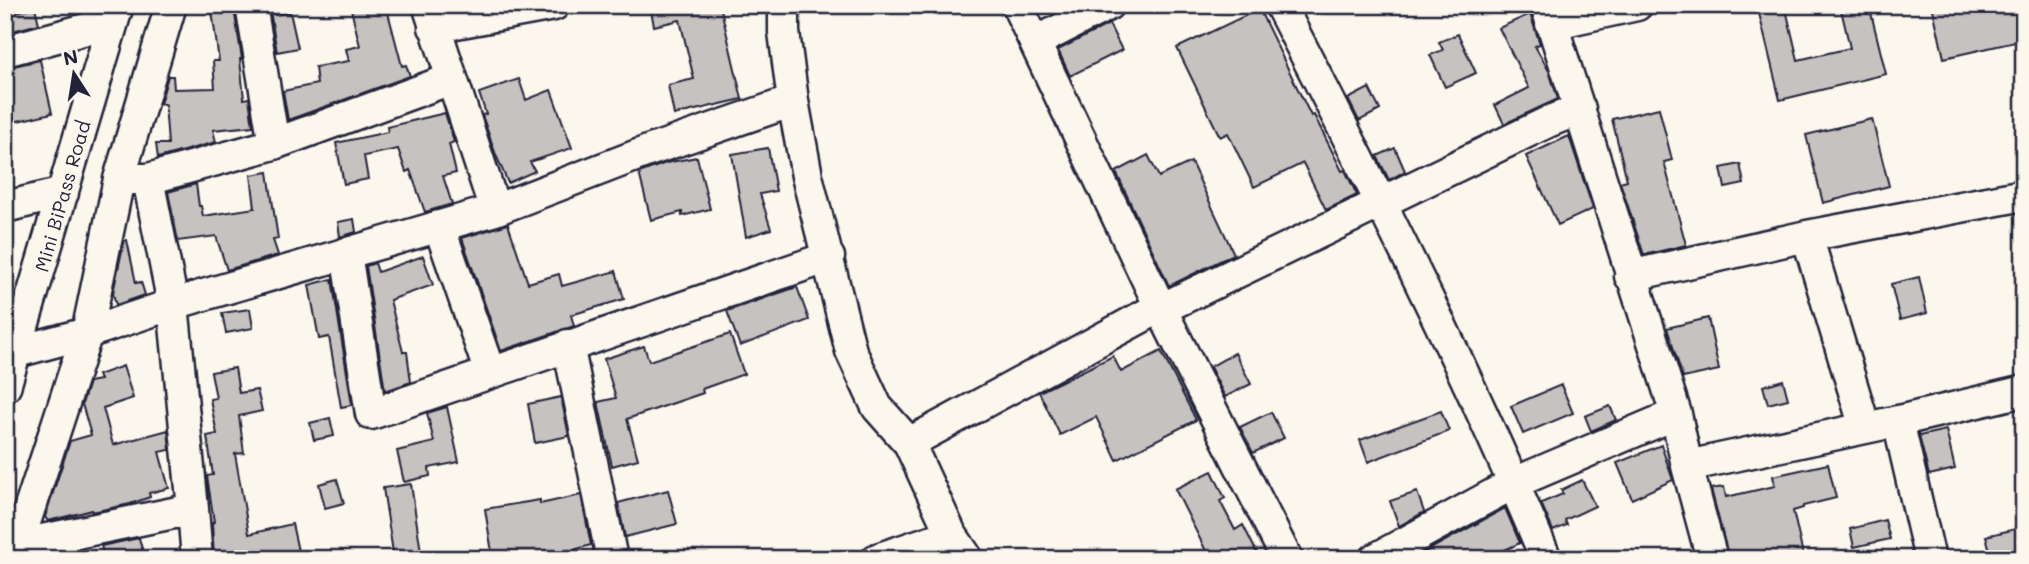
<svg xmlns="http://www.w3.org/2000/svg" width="2029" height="564" viewBox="0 0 2029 564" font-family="Mali,sans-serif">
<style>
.building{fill:#c6c2c0;stroke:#22223b;stroke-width:2}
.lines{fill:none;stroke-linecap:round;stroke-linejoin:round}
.minor-casing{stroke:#22223b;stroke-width:35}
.minor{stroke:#fbf7ec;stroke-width:30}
.labels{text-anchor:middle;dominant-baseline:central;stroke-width:6;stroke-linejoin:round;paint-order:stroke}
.street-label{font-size:19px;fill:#22223b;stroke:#fbf7ec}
</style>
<rect width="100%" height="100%" fill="#fbf7ec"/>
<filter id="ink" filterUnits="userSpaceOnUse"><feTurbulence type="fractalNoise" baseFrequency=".0143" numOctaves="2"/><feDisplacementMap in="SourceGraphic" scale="14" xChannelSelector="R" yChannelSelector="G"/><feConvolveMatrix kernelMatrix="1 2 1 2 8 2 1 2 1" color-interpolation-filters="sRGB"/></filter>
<g filter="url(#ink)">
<path class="building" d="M269,5H272L275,15L290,12L298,48L277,52Z
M350,5H386L402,66L406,65L410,76L288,120L283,91L317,84L315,67L349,61L346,49L360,46Z
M650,5H720L742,99L674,115L668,85L694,79L680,20L654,26Z
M1757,5H1785L1798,60L1850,48L1840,5H1869L1886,74L1780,100Z
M1932,5H1969L1970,11L1996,5H2024V40L1944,58Z
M35,7L39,24L5,33V15Z
M234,9L242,59H240L244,99L249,98L253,126L213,130L216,142L158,158L156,144H168L165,104H160L168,76H173L174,89L215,88L213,61H219L212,11Z
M1259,9L1311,116L1314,115L1342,171L1345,170L1357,195L1326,210L1303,163L1254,187L1228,133L1220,137L1177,48Z
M1530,14L1540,44L1535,46L1549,71L1558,99L1504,124L1495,105L1529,88L1499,28Z
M1109,24L1122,50L1070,76L1058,50Z
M1458,34L1476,73L1445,87L1430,55L1443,50L1439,42Z
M40,60L52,113L5,124V68Z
M519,79L526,100L551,90L572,148L530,162L535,171L508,183L496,155L482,115L486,114L479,93Z
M1369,88L1380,110L1359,121L1348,99Z
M1659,108L1672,160L1664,162L1686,245L1644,255L1620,182L1627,180L1612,119Z
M445,113L454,142L449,144L456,173L443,176L452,204L425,212L410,170L406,172L398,149L364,156L368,179L344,184L336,143L388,132L387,127Z
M1872,119L1889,186L1823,203L1806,135Z
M1569,136L1593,209L1558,225L1526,156Z
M768,148L776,191L760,194L771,229L746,237L732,154Z
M1395,148L1405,171L1389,180L1377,156Z
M1148,155L1159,177L1191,162L1234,254L1169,286L1116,172Z
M697,157L710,209L682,216V212L651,220L639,173L666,163Z
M1740,164L1744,184L1725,188L1721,168Z
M268,172L278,239L273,240L278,255L227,270L216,236L178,241L168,192L196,184L199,206H201L203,216L255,208L251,175Z
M354,219L356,232L340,237L338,222Z
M508,224L528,283L559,274L562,286L616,271L624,299L571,315L574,326L501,351L462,238Z
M127,240L136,283L141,282L145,295L116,305L113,293L124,241Z
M423,256L433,285L390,300L403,352H407L411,382L385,391L366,266L375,263L378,272Z
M1919,277L1927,313L1900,320L1891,284Z
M332,279L352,405L341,407L329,337L319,339L309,285Z
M797,287L809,320L740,346L727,311Z
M250,309L253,328L226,333L222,313Z
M1708,318L1719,370L1683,378L1667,328Z
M730,334L744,374L702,389L703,393L627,419L638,459L612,466L598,402L616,398L604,359L644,346L649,361Z
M1161,351L1196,420L1117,460L1096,417L1060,435L1039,392L1113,356L1121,372Z
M1235,353L1251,384L1225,397L1210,367Z
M123,366L133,398L103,408L113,445L168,430L170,450L159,452L169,488L149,493L150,497L130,504L92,512V510L48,521L45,517L70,441L91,435L82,404L89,382L100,380L98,375Z
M235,368L239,393L257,390L262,411L239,416L244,453L235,454L249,534L292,524L298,551L291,552L293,559H214L212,523L214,522L207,476L213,475L207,436L217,434L210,399L216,398L211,372Z
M1783,380L1788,399L1768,404L1763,386Z
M1561,385L1573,413L1523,434L1511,406Z
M561,397L569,436L535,443L528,404Z
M1610,406L1616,420L1591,431L1585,416Z
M447,407L459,462L429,468L430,476L404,482L397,451L434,442L427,413Z
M1441,411L1449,431L1368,462L1360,440Z
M1271,412L1284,438L1253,453L1240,427Z
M330,418L334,436L314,440L310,423Z
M1946,430L1955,469L1929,475L1919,436Z
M1661,445L1673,480L1632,499L1617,463Z
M1828,464L1836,498L1803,506V508L1793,511L1804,559H1729L1711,489L1724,487L1726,497L1775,486L1773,476Z
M1212,471L1225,498L1220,501L1235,530L1243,525L1260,559H1210L1175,489Z
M337,479L344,503L325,508L319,484Z
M1582,480L1595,506L1565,520L1567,525L1553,531L1541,503L1563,494L1561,490Z
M411,484L422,559H394L383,488Z
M668,490L677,524L625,537L618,503Z
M1417,492L1424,512L1399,526L1390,501Z
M581,495L591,545L542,559H493L485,509L540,500V504Z
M1505,508L1520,543L1485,559H1412Z
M1885,520L1890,539L1854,547L1850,529Z
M2024,527V559H1992L1986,536Z
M139,538L145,559H105L101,546Z"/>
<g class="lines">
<g class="minor-casing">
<path id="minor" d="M251,5L274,144
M428,5L495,210
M784,5V32L793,101L807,176L851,351L877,407L909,443L951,534L968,559
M1017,5L1161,309L1287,559
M1280,5C1374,187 1467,370 1546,559
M1546,5L1676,414L1687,466L1712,559
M1551,24L1637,5
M434,27L554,5
M1036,42L1108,5
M5,51L112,22
M128,179H148L274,144L451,79
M148,179L173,304L495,210L648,151L793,101
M5,207L63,193
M439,226L490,373
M1807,236L1865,428
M346,253L371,414L829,257
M1630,276L1807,236L2024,195
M568,345L612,559
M5,355L87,333L173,304L193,509
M5,387L118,5
M1898,421L1930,559
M909,443L1151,312L1161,309L1550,121L1580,109
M1687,466L1898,421L2024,391
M18,545L193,509L197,559
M13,559L87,333L119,179L171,5
M877,559L951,534
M1375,559L1514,483L1676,414"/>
</g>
<use href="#minor" class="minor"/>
</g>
</g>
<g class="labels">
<g class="street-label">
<text transform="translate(62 196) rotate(-74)">Mini BiPass Road</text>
</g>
</g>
<rect width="2029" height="564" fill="none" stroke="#fbf7ec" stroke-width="28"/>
<rect x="14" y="14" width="2001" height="536" fill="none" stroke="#22223b" stroke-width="2.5" filter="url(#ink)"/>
<g transform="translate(74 74) rotate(348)" stroke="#fbf7ec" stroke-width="5" paint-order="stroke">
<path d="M0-5L12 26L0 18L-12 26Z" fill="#22223b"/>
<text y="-10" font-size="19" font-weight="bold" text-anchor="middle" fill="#22223b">N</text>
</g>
</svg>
